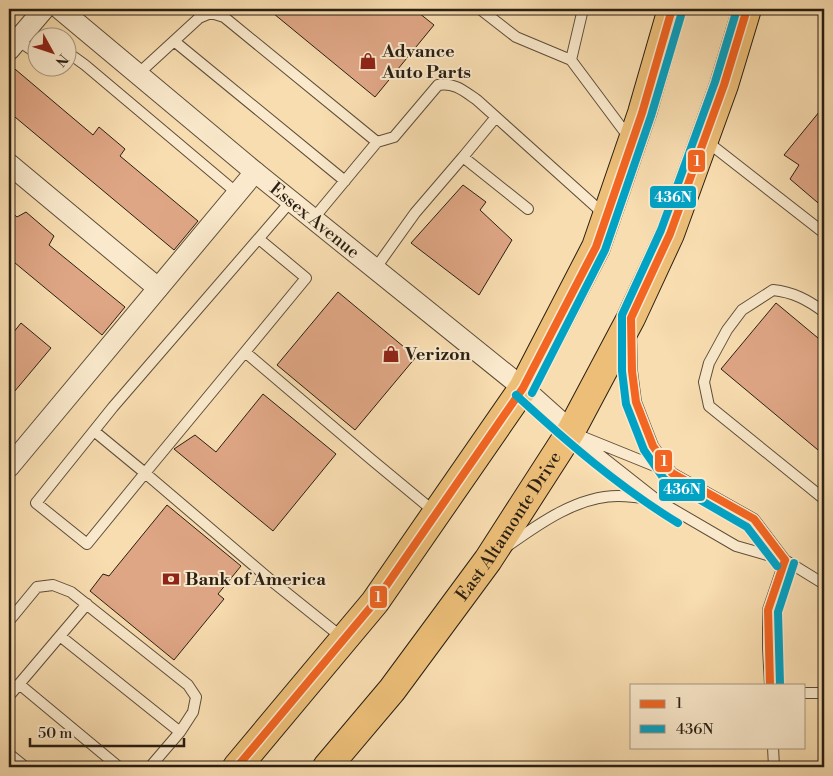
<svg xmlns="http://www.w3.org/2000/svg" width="833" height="776" viewBox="0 0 833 776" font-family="'Libre Bodoni',serif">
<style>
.building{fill:#dfa685;stroke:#291f13}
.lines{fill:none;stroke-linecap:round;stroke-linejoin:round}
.service-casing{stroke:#5d4e3a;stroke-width:12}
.minor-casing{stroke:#5d4e3a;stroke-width:22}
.primary-casing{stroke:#291f13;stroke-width:30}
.service{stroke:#fae9cc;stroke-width:10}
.minor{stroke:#fae9cc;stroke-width:20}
.primary{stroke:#ecbe78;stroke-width:28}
.bus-1-casing{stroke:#fae9cc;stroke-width:11}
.bus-2-casing{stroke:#fae9cc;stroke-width:11}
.bus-1{stroke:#f26522;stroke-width:8}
.bus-2{stroke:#02a2c5;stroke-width:8}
.labels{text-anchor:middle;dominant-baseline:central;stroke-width:4;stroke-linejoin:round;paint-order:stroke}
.poi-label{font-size:18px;font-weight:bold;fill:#291f13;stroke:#fae9cc;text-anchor:start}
.street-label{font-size:18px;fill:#291f13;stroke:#fae9cc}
.line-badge{stroke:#fae9cc;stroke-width:2}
.badge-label{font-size:14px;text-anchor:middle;font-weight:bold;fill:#fff}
</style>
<rect width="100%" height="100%" fill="#f8ddb0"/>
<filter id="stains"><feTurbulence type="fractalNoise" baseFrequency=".004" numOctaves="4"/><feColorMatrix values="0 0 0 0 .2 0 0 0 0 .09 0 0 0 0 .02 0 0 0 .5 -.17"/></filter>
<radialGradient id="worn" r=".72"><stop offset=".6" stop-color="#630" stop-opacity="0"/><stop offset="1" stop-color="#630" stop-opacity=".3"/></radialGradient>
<path class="building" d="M268,9H414L434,25L375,97Z
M9,64L93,135L99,127L125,149L120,156L198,221L174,250L9,112Z
M824,106V208L790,179L799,165L784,155Z
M463,185L486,202L480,210L512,240L479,295L411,243Z
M9,210L17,217L26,212L54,236L49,245L125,307L102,335L9,258Z
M338,292L416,357L355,430L277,365Z
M776,303L824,343V455L721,369Z
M21,323L51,348L9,398V338Z
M263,394L336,454L273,531L174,449L195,435L216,452Z
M167,505L241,566L218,594L224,599L174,660L90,591L103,574L109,576Z"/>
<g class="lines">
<g class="service-casing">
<path id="service" d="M480,9L516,37L571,60L630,139
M17,40L38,54
M174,41L345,181
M68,56L74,57L85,65L237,193
M571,60L583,9
M138,74L199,18L211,13L224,17L377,142L394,137L438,85C454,82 464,91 477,100L605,215
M705,140L824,233
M463,157L496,117
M291,201L113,407L36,503L87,544L145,473L273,582L344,639
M313,219L377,142
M375,269L415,213L463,157L528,209
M824,312C808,300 793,292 773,290L742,310L727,330L709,363L704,382L709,406L824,499
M631,334L632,371L636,402L653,446L671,472
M245,352L306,278L259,239
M94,431L145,473L245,352L372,460L436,513
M572,433L657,500L736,546L785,560L824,584
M583,437L672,473L754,519L785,560
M509,545C540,523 578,496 618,496C631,496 644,498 657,500
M9,621L37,587L53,585L71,592L188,685L196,697L193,712L180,732
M60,636L180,732L150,767
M19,684L119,767
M770,685L768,648V610L785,560
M804,693H824
M9,696L87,604
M773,747L774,767
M9,754L25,767"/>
</g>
<g class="minor-casing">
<g id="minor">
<path id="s1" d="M60,9L255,172L523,388L571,431"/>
<path d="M9,50L44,9"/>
<path d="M9,164L158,288"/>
<path d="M9,467L255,172"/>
</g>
</g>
<g class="primary-casing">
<g id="primary">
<path d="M237,767L375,602L523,388L596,247L642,113L672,9"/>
<path id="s2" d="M327,767L392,690L488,560L571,431L631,318L670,234L724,85L747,9"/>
</g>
</g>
<use href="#service" class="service"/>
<use href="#minor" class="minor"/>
<use href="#primary" class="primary"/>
<g class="bus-1-casing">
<path id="bus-1" d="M747,9L724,85L670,234L631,318L632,371L636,402L653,446L672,473L754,519L785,560
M770,685L768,610L785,560
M237,767L375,602L523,388L596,247L642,113L672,9"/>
</g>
<g class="bus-2-casing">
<path id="bus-2" d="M737,9L715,82L661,230L622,315V371L626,404L644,450L664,479L747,527L777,566
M532,393L605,250L651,116L682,12
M516,395C567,442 619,487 678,523
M780,684L778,612L794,563"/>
</g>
<use href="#bus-1" class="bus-1"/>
<use href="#bus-2" class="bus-2"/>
</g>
<defs>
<g id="shop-bare" transform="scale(1.35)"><path d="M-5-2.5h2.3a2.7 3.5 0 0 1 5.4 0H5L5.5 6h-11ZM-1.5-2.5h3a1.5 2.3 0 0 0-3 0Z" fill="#8f2418" stroke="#fae9cc" stroke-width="2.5" paint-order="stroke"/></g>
<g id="bank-bare" transform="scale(1.35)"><path d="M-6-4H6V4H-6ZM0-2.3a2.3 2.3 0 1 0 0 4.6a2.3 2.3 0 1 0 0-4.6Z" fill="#8f2418" stroke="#fae9cc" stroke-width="2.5" paint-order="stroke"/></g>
</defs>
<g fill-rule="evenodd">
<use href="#shop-bare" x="368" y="61"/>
<use href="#shop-bare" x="391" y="354"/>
<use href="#bank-bare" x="171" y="579"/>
</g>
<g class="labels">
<g class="poi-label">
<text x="382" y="51">Advance<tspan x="382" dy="21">Auto Parts</tspan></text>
<text x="405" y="354">Verizon</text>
<text x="185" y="579">Bank of America</text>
</g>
<g class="street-label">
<text stroke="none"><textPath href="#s1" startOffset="331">Essex Avenue</textPath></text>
<text stroke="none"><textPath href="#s2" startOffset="302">East Altamonte Drive</textPath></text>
</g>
</g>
<g class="line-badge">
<rect x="687" y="149" width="19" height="24" rx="5" fill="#f26522"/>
<rect x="649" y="185" width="48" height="24" rx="5" fill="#02a2c5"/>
<rect x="654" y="449" width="19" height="24" rx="5" fill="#f26522"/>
<rect x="658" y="478" width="48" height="24" rx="5" fill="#02a2c5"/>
<rect x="369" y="585" width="19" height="24" rx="5" fill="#f26522"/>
</g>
<g class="badge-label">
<text x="697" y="166">1</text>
<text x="673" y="202">436N</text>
<text x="664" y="466">1</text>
<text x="682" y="494">436N</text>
<text x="378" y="602">1</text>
</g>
<rect width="833" height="776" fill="none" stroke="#f8ddb0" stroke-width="30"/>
<rect x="10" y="10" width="813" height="756" fill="none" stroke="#291f13" stroke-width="2.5"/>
<rect x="15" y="15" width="803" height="746" fill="none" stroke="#291f13"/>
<rect x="630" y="684" width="175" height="65" fill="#fae9cc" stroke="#a69882"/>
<rect x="640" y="700" width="25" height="8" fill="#f26522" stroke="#a69882"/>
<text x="676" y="708" font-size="15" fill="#291f13">1</text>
<rect x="640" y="725" width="25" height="8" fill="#02a2c5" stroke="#a69882"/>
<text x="676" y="734" font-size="15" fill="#291f13">436N</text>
<g transform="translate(52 52) rotate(130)"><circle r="24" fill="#fae9cc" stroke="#a69882"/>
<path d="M0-4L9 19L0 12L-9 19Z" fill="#8f2418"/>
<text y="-8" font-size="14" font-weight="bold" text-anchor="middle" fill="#291f13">N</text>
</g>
<path d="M30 738v8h154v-8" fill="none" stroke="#291f13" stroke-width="2.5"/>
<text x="38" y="738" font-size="15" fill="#291f13" stroke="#fae9cc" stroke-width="4" paint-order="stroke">50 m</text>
<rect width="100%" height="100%" filter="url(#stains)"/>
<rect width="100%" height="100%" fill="url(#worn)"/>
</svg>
